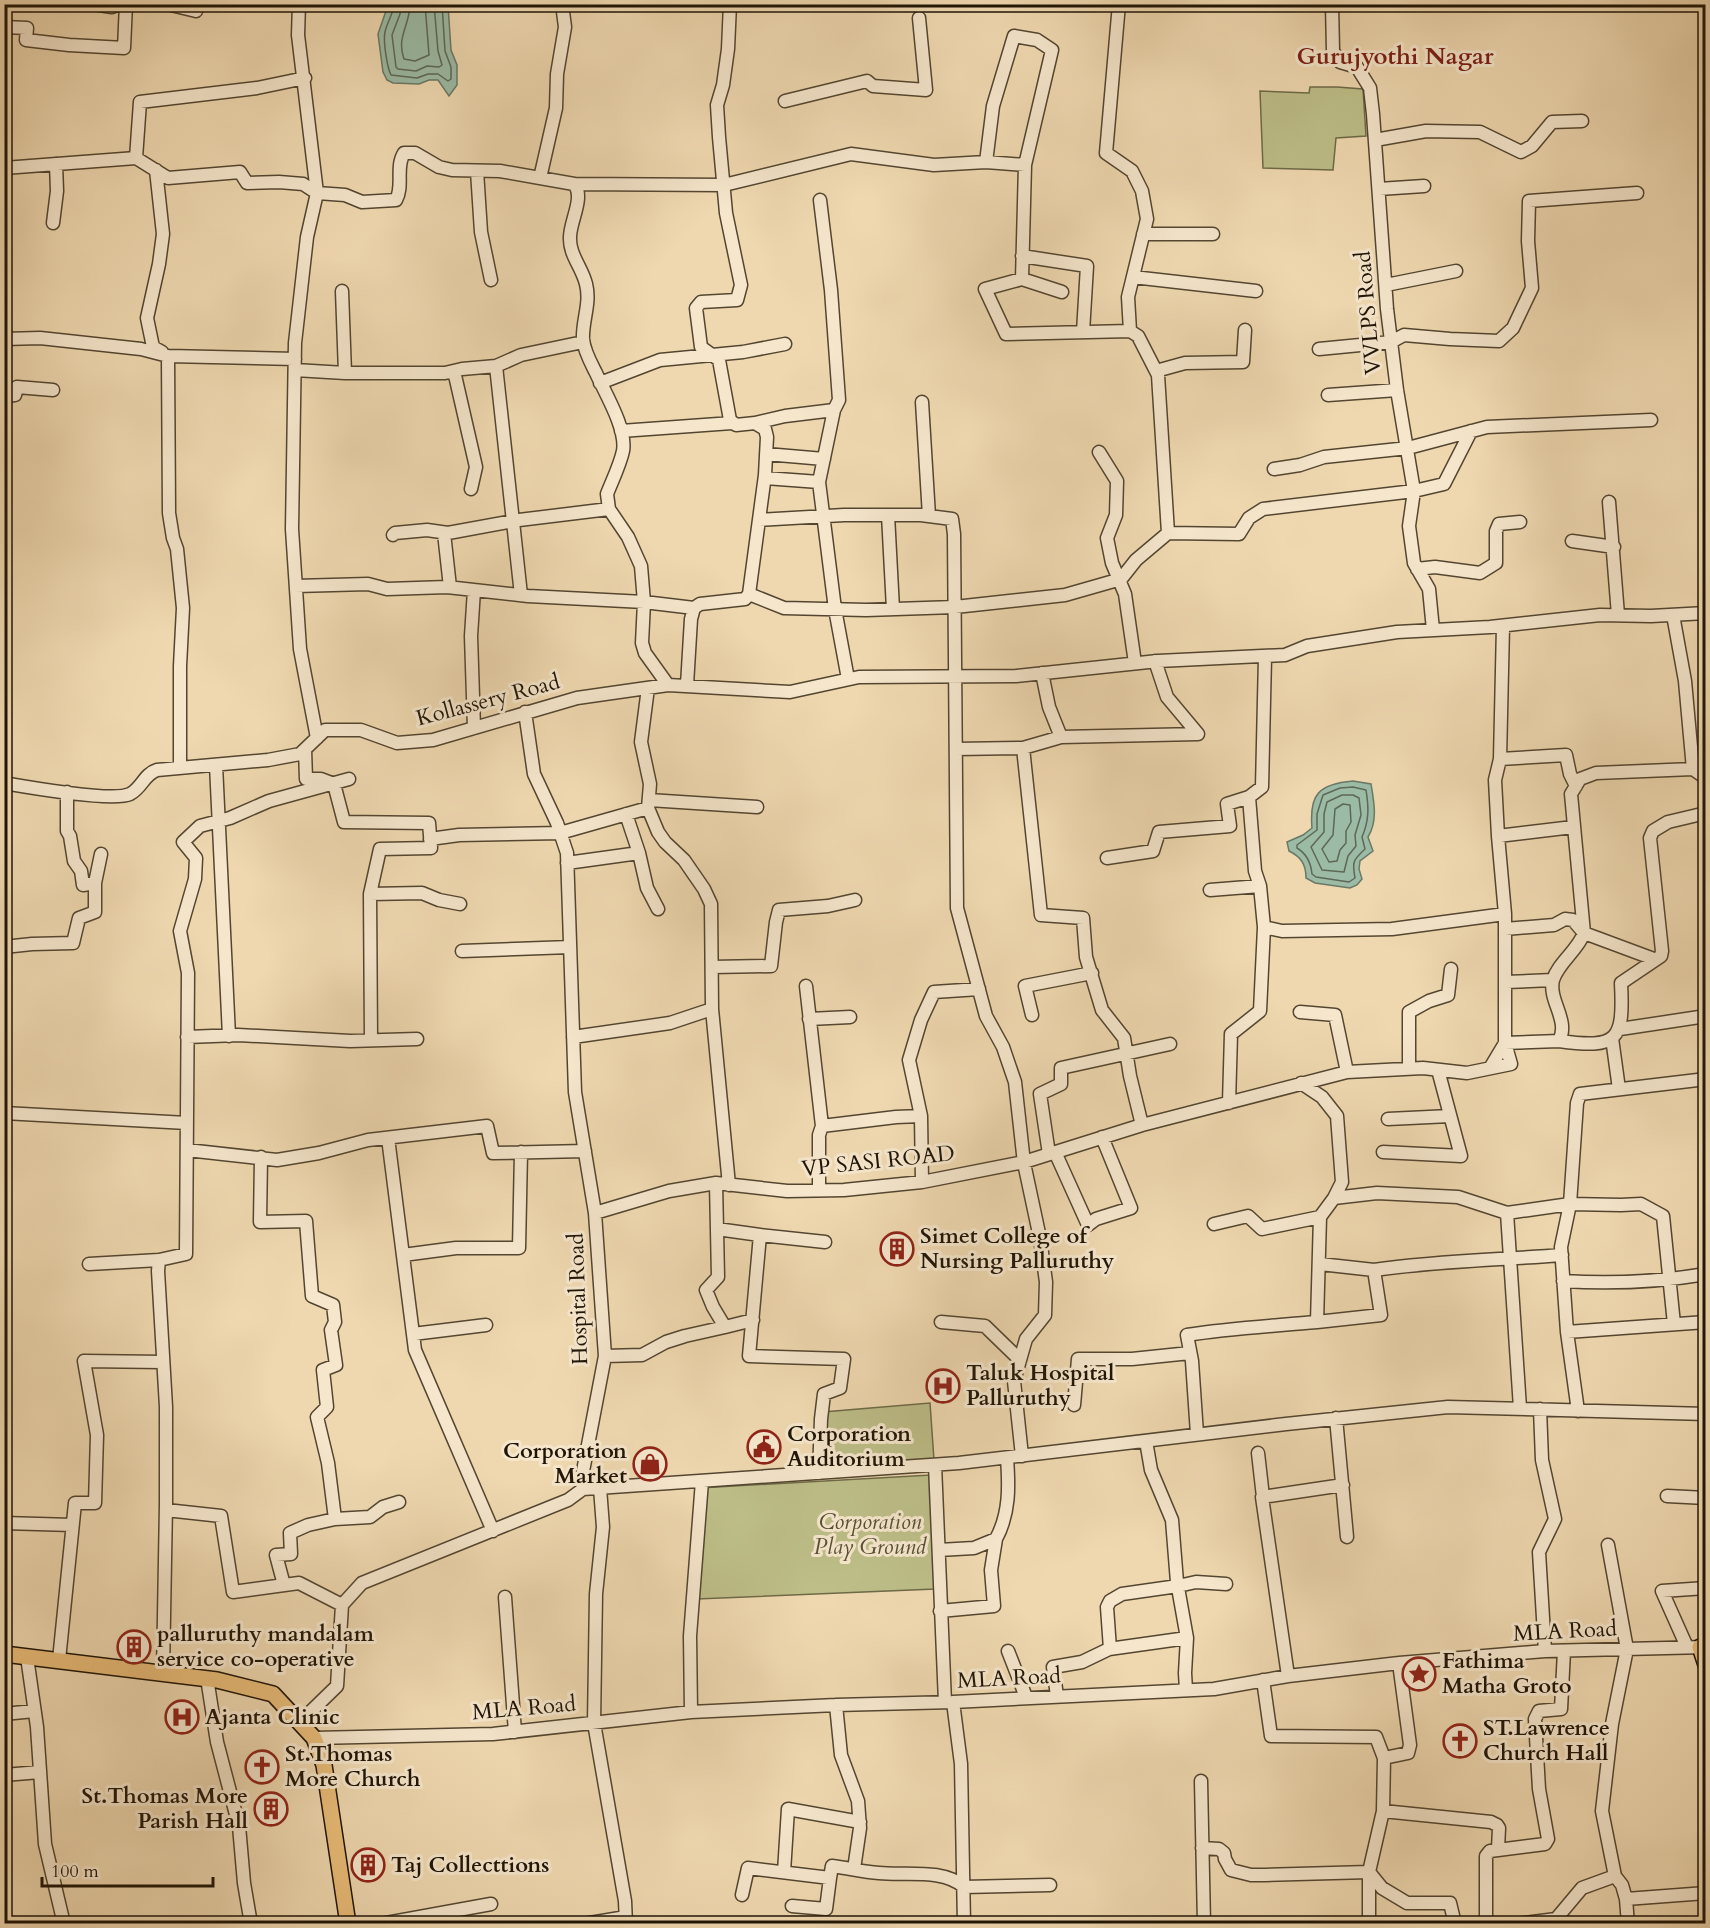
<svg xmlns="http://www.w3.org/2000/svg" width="1710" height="1928" viewBox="0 0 1710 1928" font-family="Cardo,serif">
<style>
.green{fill:#bdbe88;stroke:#6e6a48;stroke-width:1.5}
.water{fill:#9bbba6;stroke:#697966;stroke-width:1.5}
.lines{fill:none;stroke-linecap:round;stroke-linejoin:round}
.shore{stroke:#5d6856;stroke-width:1.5}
.minor-casing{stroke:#534631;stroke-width:15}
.major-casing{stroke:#1f1507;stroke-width:18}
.minor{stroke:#f5e6cc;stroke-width:12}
.major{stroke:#e8bc78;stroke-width:15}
.labels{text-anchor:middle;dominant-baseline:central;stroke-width:6;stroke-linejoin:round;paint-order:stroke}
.street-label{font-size:22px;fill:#1f1507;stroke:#f5e6cc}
.poi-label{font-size:22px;font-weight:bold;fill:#1f1507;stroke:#f5e6cc;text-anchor:start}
.park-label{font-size:22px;font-style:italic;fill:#565034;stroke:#f5e6cc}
.neighbourhood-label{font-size:24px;font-weight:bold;fill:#7a1f14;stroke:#f5e6cc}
</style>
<rect width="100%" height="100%" fill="#efd8b0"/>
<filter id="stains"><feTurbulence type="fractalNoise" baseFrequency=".00333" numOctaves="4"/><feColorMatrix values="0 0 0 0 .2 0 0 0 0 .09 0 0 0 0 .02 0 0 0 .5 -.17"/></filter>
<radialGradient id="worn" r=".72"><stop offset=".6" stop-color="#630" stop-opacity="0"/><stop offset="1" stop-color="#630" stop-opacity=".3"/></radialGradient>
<path class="green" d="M1310,87H1337L1363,89L1366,136L1336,138L1333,170L1263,168L1260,91L1309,93Z
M930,1403L934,1460L819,1466L823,1412Z
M931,1475L935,1589L697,1599L699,1488Z"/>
<path class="water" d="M388,5H448L451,50L457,65V85L449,96L438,80H429L419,84L393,83L387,80L383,72L378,34Z
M1353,781L1371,784C1374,802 1378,821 1368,837L1373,851L1360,861L1359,869L1362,879L1357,885L1350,888L1315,883L1306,878C1306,864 1301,857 1289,851L1287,842L1303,835L1312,828C1309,794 1319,784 1353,781Z"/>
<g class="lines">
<path class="shore" d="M394,4C393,15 387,22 385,32C383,41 387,67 391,75L417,78L428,74H438L448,81L451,79V67L445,51L442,4
M401,4L400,14L392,35L396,67L398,69L416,71L427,66L439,67L442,65L438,51L434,4
M410,4C410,25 396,37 404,59L415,61L429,55L425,4
M1353,787L1366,790C1369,808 1369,821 1362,837L1365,849C1353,860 1352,862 1355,878L1349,882L1316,877L1312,874C1311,863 1307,854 1297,848V845L1317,830V814L1323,795L1340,788Z
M1342,795H1353L1359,798L1361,815L1355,835L1356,846L1348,856L1344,872L1322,870L1311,847L1324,832V814L1327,802Z
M1343,804L1350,805L1351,822L1346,831V843L1340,850L1337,861L1329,862L1322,849L1333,835L1335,809Z"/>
<g class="minor-casing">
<path id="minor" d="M93,4L112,7L118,4
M167,4L196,11
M299,4L298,35L317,193L307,237L295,343L292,529L300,649L317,738
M1119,4L1106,153L1132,171L1142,191L1147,219L1128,297L1130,331
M1332,4L1333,51L1340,62L1357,67L1370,88L1373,114L1387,309L1397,390L1414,491L1409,526L1414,563L1429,589L1433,630
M4,27L27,28L26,40L69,45L124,48L126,4
M305,78L257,88L140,102L136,158L168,178L240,172L247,183L279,182L303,184L317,193L345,195L362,202L396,200C404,186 395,167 404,153H415L439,167L452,170L500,171L574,184C585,197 570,221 570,237C569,255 582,267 586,284C591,303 582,321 583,339C584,351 591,363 596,373C605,393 627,429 623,451C620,465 612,481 607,494L609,509L628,537L641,566L644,602L642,643L645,653L668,685
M785,101L867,81L873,86L926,90L919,18
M1375,140L1426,131L1480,132L1521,152L1532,146L1552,122L1582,121
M986,162L993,106L1014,36L1037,40L1052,50L1025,165L1022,279
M4,168L136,158
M156,170L163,234L159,264L147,318L153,347L162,352
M477,171L481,232L491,280
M540,178L556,108L557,74L565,27L562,4
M574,184L724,185L851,154L934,165L986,162L1025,165
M1379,189L1424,186
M53,223L57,191L56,164
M1143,234H1213
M1022,256L1087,266L1083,332
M1133,277L1256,291
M1386,285L1456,271
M342,291L345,373H445L462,369L496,366
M1062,292L1022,279L985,289L1006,334L1130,331L1138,336L1158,375L1168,533
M4,339L40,338L141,349L168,356L295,359
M1319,349L1391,342L1404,335L1450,339L1499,341L1513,328L1532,288L1528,241L1529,201L1637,193
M168,356L169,513L173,538L177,549L183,608L180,666V768
M295,370L345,373
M454,371L476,467L471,489
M1156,371L1185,363L1243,362L1245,330
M600,383L660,360L743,352L785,344
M1328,395L1397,390
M4,396L15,395L17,387L53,390
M922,402L929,516
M755,423L785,416L834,410
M621,431L732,423
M1099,452L1117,481L1116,515L1107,538L1112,563L1125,594L1135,663
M766,454L824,459
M1274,469L1300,465L1324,457L1408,448L1487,427L1651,420
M765,478L819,482L835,609L848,679
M819,482L834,410L839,400L831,290L820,200
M1609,502L1618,615
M888,515L893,609
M759,520L844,515H921L952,519L954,534L957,908L986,1016L1003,1047L1015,1082L1024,1163L1040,1238L1046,1282L1045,1315L1026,1339L1014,1381L1022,1456
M444,533L450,587
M393,535L395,533L427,530L448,533L519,520L609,509
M1572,541L1614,547
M1417,569L1435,567L1480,573L1496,563V531L1499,524L1520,522
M296,586L368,584L387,589L447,587L528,596L644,602L694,608
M749,594L784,608L866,610L955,607L1065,595L1121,579L1136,560L1168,533L1239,534L1249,518L1263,509L1414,491L1444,484L1471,431
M521,595L496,366L521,355L583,342
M1673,615L1685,681L1693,769
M1503,626L1500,759L1495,780L1498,836L1573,827
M1265,657L1262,787L1249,797L1255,871L1260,886L1264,927L1282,931L1392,929L1505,914
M687,685L691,619L694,608L700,604L745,599L749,594L765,475L767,437L765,429L755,423L736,425L730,420L719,360L701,347L696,308L701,302L737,300L741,285L726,213L719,137L717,105L723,85L728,49L730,4
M648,688L641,742L650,784L648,808L658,832L665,842L684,860L704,889L711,904L712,1009L729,1185
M474,728L471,636L474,590
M1061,737L1198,734L1167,697L1155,661
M1023,748L1061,737L1049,707L1042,673
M305,749L306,779H321L334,784L344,822L429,823L431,848L380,849L370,894L371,1040
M956,749L1023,748L1041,915L1083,918L1086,957L1102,1010L1124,1038L1130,1076L1142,1125
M1500,759L1566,755L1570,774L1576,786
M216,765L229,1036
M4,783C27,787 113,802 130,794C142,788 144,774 157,770L268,760L300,754L325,730H361L397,743L433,740L577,698L668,685L790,692L859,677L1016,676L1158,661L1285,655L1307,646L1397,632L1490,627L1600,615L1651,616L1706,613
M649,800L757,807
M430,839L459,835L560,833L648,808
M639,853L647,888L658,909
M1107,858L1153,851L1159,832L1230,826L1227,804L1249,797
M567,863L639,853L626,814
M95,883L101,854
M1210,890L1260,886
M370,894L422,893L439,900L460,904
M1505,929L1554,925L1565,919L1573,920L1584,933L1654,959
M4,947L32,944L73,943L79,918L95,912V883L83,885L81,871L74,861L70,836L67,831V792
M462,951L570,947
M712,967L771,966L776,922L779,910L828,906L855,900
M1506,982L1553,980
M806,986L822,1126
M1300,1012L1335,1015L1347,1072
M1032,1015L1025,986L1092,973
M809,1019L850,1017
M1620,1029L1706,1016
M187,1037L238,1035L350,1041L417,1039
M573,1037L670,1023L712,1009
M1612,1038L1619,1089
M1559,1041C1618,1049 1624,1041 1621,983L1661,956L1662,951L1650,838L1653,831L1668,822L1706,813
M1490,1068L1505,1043L1559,1041C1570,1020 1548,1001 1553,980C1558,963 1578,950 1584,933L1571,794L1580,779L1596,773L1693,769L1706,778
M1409,1069V1012L1429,1001L1448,995L1451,969
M1301,1083L1322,1097L1337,1116L1342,1182L1334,1198
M1229,1103L1231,1034L1260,1011L1264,927
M4,1113L187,1123
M1388,1119L1450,1116
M388,1138L415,1350L493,1531
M187,1150L277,1160L319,1153L368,1140L487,1126L493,1153L585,1151
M1055,1152L1088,1225L1096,1219L1131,1208L1102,1137
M1383,1152L1461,1156L1438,1070
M1049,1154L1040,1094L1061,1084V1068L1170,1044
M261,1157L260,1222L306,1221L312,1296L333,1305L335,1322L331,1330L336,1365L323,1370L327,1407L317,1417L328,1463L335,1519L308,1525L290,1533L291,1554L276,1555L284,1585
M922,1182L921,1116L909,1060L921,1020L934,992L979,989
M716,1183L718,1277L706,1290L713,1307L725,1327L753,1320
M819,1190V1135L822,1126L896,1117L921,1116
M595,1213L669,1191L716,1183L787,1191L844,1190L922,1182L1024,1162L1142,1125L1347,1072L1423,1068L1467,1073L1511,1064L1505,1043V914L1498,836
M1214,1224L1248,1216L1262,1229L1320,1217
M717,1229L760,1235
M403,1255L456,1248H519L521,1152
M89,1264L159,1260
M1320,1264L1374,1270
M1563,1281C1611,1284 1658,1282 1706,1274
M941,1322L985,1326L1020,1360
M1317,1322L1381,1315L1374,1270C1436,1261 1499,1260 1562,1255
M1567,1332L1706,1322
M413,1334L486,1325
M605,1356L642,1355L666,1342L685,1336L725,1327
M1074,1405L1078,1359H1132L1190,1353
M1520,1408L1507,1213L1570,1204L1621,1205L1641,1204L1663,1216L1674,1324
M1540,1409L1542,1460L1555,1519L1539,1552L1545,1651
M1578,1411L1567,1332L1561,1247L1570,1204L1577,1103L1580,1094L1706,1079
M1336,1418L1347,1537
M1197,1434L1192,1361L1187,1335C1230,1328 1273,1326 1317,1322L1320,1217L1334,1198L1377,1193L1458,1197L1507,1213
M1146,1441L1151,1470L1172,1520L1177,1582L1187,1638L1185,1673L1186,1690
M1258,1453L1263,1497
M935,1465L945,1702
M819,1473L821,1419L824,1394L840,1388L844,1359L749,1356L760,1235L825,1242
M600,1488L603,1527L596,1594L594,1723L625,1901L626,1924
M583,1489L959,1463L1286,1424L1448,1407L1706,1414
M1667,1496L1706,1498
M166,1510L221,1516L233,1592L299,1583L342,1605
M335,1519L370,1517L383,1507L399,1502
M4,1523L72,1525
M1608,1545L1627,1649L1612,1724L1602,1811L1615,1876L1622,1885L1626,1899L1706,1893
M939,1550L974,1548L996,1539C1010,1513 1009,1486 1007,1458
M505,1597L515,1732
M940,1611L994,1606L991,1570L996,1539
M1687,1647L1662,1591L1706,1588
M1110,1649L1107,1607L1110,1601L1122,1594L1178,1586L1196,1582L1226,1584
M1008,1651L1026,1697
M27,1657L37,1727L45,1844L64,1924
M59,1660L75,1503H95L97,1435L84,1361L163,1362
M1399,1663L1410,1745L1408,1753L1384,1758L1383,1811L1491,1822L1497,1825L1499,1828L1498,1849
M163,1672L166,1504V1407L158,1271L159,1260L186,1254L188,973L180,931L195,879L196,858L183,842L200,826L230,818L269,801L349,779
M1288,1676L1262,1497L1343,1485
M207,1678L217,1742L239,1826L244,1883L251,1924
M1263,1680L1271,1736L1376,1737L1384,1758
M1057,1696L1053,1667L1082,1662L1109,1649L1187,1638
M953,1702L961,1764L964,1924
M836,1705L841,1755L858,1801L860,1828L854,1869
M691,1712L690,1636L702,1481
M4,1714L34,1711
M300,1722L337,1686L342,1605L362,1583L568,1500L583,1489V1471L605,1356L595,1213L575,1092L567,853L557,823L534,774L525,712
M314,1738L493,1734L691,1712L836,1705L953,1702L1214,1689L1288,1676L1399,1663L1545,1651L1706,1647
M4,1775L40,1772
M1201,1781L1204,1924
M1202,1848L1219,1849L1224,1853L1225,1859L1231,1870L1251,1875H1265L1369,1872L1382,1888L1407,1903H1450L1455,1924
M784,1872L788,1809L860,1822
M742,1895L748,1868L830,1878L832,1866C848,1868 863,1872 879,1873C905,1876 943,1868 964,1887L1050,1885
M1626,1899L1628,1924
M792,1906L826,1909L830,1878
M381,1924L491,1904
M584,1924L626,1917
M1369,1924V1872L1383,1811
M1486,1924V1856L1490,1851L1545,1844L1548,1839L1539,1789L1535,1719L1539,1711L1561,1709L1564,1651
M1516,1924L1556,1919L1582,1888L1615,1876"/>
</g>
<g class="major-casing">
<path id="major" d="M1700,1647L1706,1665
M4,1654L217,1680L273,1694L314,1738L324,1765L348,1924"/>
</g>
<use href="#minor" class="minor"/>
<use href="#major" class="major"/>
</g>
<defs>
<g id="building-ring" transform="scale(1.725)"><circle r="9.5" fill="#f5e6cc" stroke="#8f2418" stroke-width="1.5"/><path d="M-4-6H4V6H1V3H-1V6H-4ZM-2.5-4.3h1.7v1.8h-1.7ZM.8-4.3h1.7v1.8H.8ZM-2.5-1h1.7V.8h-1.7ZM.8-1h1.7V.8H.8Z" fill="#8f2418"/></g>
<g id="hospital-ring" transform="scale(1.725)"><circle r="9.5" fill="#f5e6cc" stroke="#8f2418" stroke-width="1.5"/><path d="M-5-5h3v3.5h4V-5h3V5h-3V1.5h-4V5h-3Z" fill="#8f2418"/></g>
<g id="civic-ring" transform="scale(1.725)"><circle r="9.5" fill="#f5e6cc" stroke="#8f2418" stroke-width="1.5"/><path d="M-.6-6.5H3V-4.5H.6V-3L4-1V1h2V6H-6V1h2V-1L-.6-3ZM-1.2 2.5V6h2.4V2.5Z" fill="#8f2418"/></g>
<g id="shop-ring" transform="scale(1.725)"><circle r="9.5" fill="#f5e6cc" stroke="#8f2418" stroke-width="1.5"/><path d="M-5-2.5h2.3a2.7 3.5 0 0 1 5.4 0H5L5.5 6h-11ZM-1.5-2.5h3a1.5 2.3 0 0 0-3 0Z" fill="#8f2418"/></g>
<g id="sight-ring" transform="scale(1.725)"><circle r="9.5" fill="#f5e6cc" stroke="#8f2418" stroke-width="1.5"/><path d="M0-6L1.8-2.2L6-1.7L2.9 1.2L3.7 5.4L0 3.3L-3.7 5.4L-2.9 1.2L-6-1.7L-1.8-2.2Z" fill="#8f2418"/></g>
<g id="church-ring" transform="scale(1.725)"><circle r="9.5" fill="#f5e6cc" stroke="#8f2418" stroke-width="1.5"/><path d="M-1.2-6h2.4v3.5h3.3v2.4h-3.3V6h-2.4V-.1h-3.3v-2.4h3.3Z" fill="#8f2418"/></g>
</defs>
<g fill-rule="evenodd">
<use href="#building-ring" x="897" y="1249"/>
<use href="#hospital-ring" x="943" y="1386"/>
<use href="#civic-ring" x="764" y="1447"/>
<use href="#shop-ring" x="650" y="1464"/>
<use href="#building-ring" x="134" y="1647"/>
<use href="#sight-ring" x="1419" y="1674"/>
<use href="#hospital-ring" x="182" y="1717"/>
<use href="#church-ring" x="1460" y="1741"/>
<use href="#church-ring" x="262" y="1767"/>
<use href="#building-ring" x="271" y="1809"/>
<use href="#building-ring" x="368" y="1865"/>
</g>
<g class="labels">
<g class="street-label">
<text transform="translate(1368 313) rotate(-95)">VVLPS Road</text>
<text transform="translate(488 700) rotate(-15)">Kollassery Road</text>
<text transform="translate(878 1161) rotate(-6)">VP SASI ROAD</text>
<text transform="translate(578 1299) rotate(-92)">Hospital Road</text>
<text transform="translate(1565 1631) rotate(-3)">MLA Road</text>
<text transform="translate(1009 1678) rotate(-3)">MLA Road</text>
<text transform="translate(524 1708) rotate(-5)">MLA Road</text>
</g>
<g class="poi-label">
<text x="920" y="1236">Simet College of<tspan x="920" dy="25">Nursing Palluruthy</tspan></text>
<text x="966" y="1373">Taluk Hospital<tspan x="966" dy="25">Palluruthy</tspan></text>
<text x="787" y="1434">Corporation<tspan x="787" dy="25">Auditorium</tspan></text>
<text x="627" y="1451" text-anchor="end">Corporation<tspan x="627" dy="25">Market</tspan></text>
<text x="157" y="1634">palluruthy mandalam<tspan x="157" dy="25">service co-operative</tspan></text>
<text x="1442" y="1661">Fathima<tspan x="1442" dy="25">Matha Groto</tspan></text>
<text x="205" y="1717">Ajanta Clinic</text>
<text x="1483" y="1728">ST.Lawrence<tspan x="1483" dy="25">Church Hall</tspan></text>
<text x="285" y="1754">St.Thomas<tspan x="285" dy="25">More Church</tspan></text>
<text x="248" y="1796" text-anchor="end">St.Thomas More<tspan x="248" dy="25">Parish Hall</tspan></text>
<text x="391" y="1865">Taj Collecttions</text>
</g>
<g class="park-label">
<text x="870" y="1522">Corporation<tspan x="870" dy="25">Play Ground</tspan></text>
</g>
<g class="neighbourhood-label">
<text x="1395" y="56">Gurujyothi Nagar</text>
</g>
</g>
<rect width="1710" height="1928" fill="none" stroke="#efd8b0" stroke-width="24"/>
<rect x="6" y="6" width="1698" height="1916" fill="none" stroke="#1f1507" stroke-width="3"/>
<rect x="12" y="12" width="1686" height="1904" fill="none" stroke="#1f1507" stroke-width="1.5"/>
<path d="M42 1877v9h171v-9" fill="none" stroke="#1f1507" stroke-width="3"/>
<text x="51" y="1877" font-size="18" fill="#1f1507" stroke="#f5e6cc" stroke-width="4.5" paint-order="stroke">100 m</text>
<rect width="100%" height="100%" filter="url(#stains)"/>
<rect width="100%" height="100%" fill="url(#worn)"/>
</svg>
